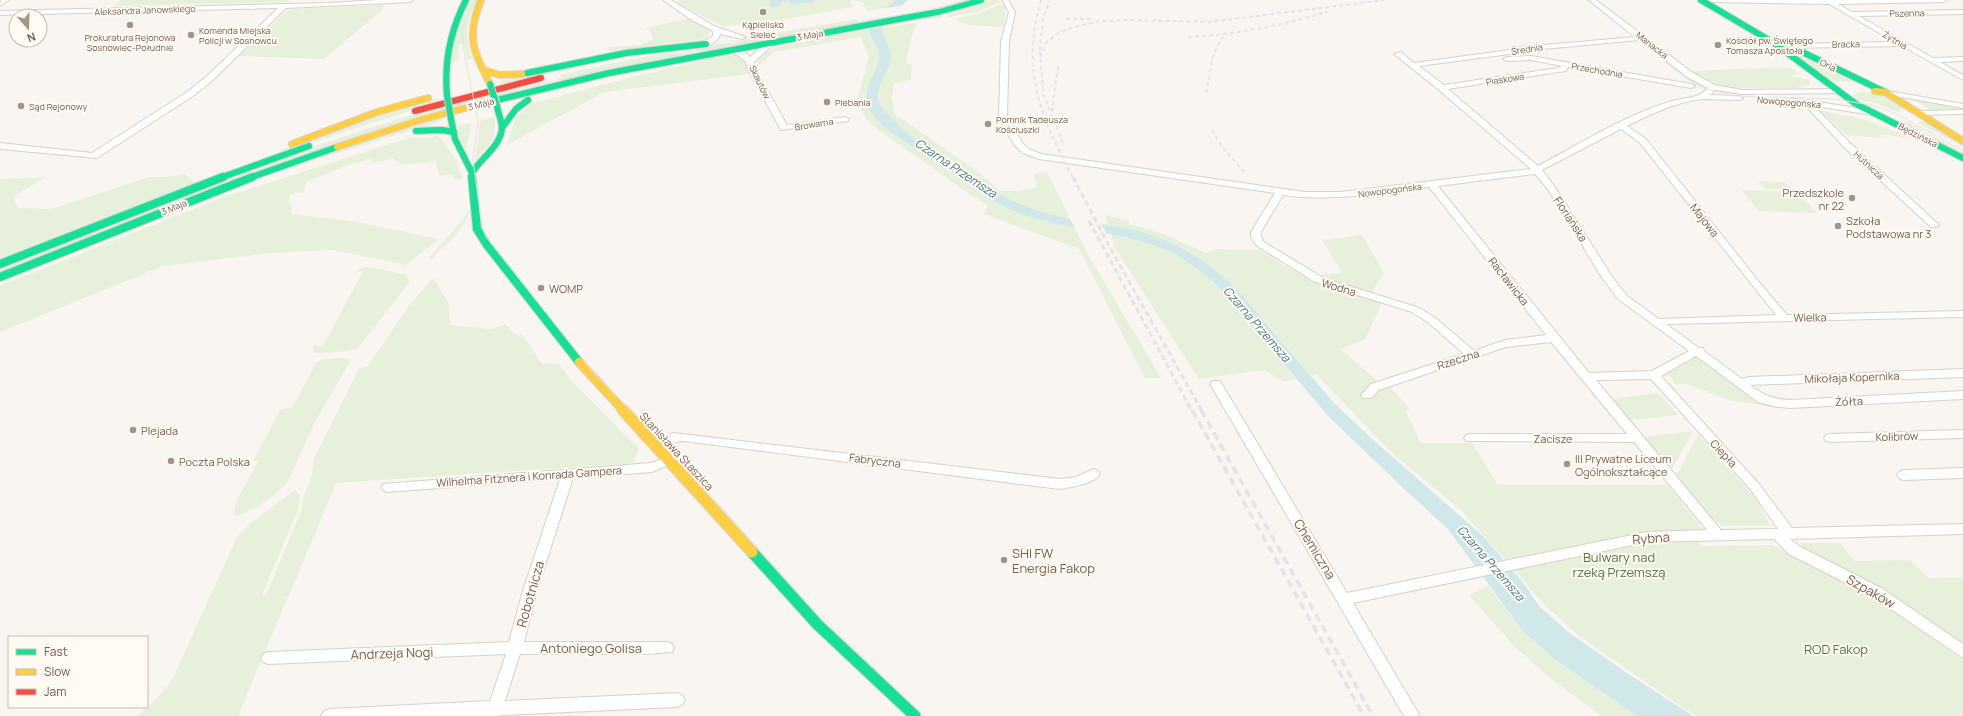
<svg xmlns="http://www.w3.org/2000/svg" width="1963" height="716" viewBox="0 0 1963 716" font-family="Manrope,sans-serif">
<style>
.green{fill:#e7f0db}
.water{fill:#d0e8ea}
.pier{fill:#f9f5f0}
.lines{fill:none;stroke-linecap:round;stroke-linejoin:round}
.street-casing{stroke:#d7d1cb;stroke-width:2}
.fast-far2-casing{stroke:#d9d2cb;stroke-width:8}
.fast-far1-casing{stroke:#d9d2cb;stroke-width:10}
.fast-casing{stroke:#d9d2cb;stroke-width:13}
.slow-far2-casing{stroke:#d9d2cb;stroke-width:8}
.slow-far1-casing{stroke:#d9d2cb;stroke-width:10}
.slow-casing{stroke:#d9d2cb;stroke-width:13}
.jam-casing{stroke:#d9d2cb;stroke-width:8}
.street{fill:#fefefd;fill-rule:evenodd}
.fast-far2{stroke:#16e098;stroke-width:6}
.fast-far1{stroke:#16e098;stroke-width:8}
.fast{stroke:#16e098;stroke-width:11}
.slow-far2{stroke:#ffcf43;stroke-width:6}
.slow-far1{stroke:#ffcf43;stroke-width:8}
.slow{stroke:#ffcf43;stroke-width:11}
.jam{stroke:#f24e42;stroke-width:6}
.tram{stroke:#e6e3e7;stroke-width:1}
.rail-far2{stroke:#e6e3e7;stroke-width:2;stroke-dasharray:4 3;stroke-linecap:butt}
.rail-far1{stroke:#e6e3e7;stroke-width:3;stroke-dasharray:5.5 3.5;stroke-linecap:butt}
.rail{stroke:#e6e3e7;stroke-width:3.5;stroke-dasharray:8 5;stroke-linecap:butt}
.fast-bridge-casing{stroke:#d9d2cb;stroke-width:8;stroke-linecap:butt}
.fast-bridge{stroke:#16e098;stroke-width:6}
.poi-dot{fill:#a69286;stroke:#fffaf3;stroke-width:1.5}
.labels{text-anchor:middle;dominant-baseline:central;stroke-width:4;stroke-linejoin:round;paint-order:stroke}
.far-street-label{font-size:9px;fill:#7a5c4d;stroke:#fffaf3}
.far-poi-label{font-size:9px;fill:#7a5c4d;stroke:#fffaf3;text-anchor:start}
.poi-label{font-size:11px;fill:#7a5c4d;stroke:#fffaf3;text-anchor:start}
.street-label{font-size:11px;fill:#7a5c4d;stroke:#fffaf3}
.water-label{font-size:12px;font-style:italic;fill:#437c86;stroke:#fffaf3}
.near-street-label{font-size:13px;fill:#7a5c4d;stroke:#fffaf3}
.near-poi-label{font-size:13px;fill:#7a5c4d;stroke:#fffaf3;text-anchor:start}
.near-park-label{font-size:13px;fill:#537a41;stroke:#fffaf3}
</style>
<rect width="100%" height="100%" fill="#f9f5f0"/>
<path class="green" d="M121,0H288V2L113,6Z
M471,0H478C466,22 464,35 473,59L467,60L464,44L458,45L459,61L451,63L454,34Z
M682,0H851L852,2H850L853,7L775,21L723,26L699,15L676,1Z
M853,0H896L885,8L868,11L863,3Z
M995,0L1001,2L976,12L949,17L946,13L940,14L943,18H941L921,19L920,17L962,9L987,1Z
M1003,4L1006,7L1003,27L968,25L955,19L980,13Z
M384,5L381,11L324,59L239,56L287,11L295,9Z
M689,18L710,31L706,39L609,52L608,47L639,45L653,40L651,30H646L647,28Z
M856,19L860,23L738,45L735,41L725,42Z
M917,23L912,35L906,63L912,65L911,80L894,83L892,98L895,114L981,174L1000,191H1020L1037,187L1034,174L1047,172L1087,253L1161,378H1145L1079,249L984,214L988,205L968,193L880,131L867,120L856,102L869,58L861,37L774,52L758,66L757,63L764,53L777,47L856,31Z
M1636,40L1642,42L1693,82L1691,83L1699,87L1702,91Z
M1773,40H1776L1860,83L1828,80Z
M731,42L734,47L699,53L695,49L700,46Z
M673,48L581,66L500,85L499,81L592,61Z
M668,52H675L679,57L562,81L560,75L567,73Z
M726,55L737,57L741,56L744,59L749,74L604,92L507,145L515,119L531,104L624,79Z
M1789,67L1800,74L1792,75C1798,79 1804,77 1810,81V85L1796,88H1733L1725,87L1691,71Z
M643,68L514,101L506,103L504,99Z
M1861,92L1884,95L1903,108V109L1898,112L1878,104L1855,99L1853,95Z
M487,93L489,100L406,122L0,273V267C160,203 321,138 487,93Z
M438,98L439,102L368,124L239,168C304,141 370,114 438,98Z
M1911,99L1963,107V111L1931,110Z
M1820,110L1866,120L1912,139L1879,134L1883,138L1846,135Z
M441,117V121L264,176L331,151Z
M494,117C499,136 487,147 475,161L480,121Z
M1896,121L1908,122L1963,153V155Z
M1928,121L1963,144V147L1917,122Z
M472,123L466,150L460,140L457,126Z
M437,135L441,138L456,161L463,178L455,179L452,174L439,176L436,161L403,165L393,158L373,163L371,159L348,165L306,182L304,192L290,194L288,204H292L291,214L357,222L439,239L406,265L333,250L270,253L163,266L0,332V286L221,198L408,138C417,136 429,140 437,135Z
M185,174L195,183L0,258V179L46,177L14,196L17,208L52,209L149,177H166Z
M1758,181L1785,182L1792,190L1765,189Z
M1741,190L1798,192L1817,213L1759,211Z
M470,209C466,229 446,244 432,259L429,258L459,224Z
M1105,215L1129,221V224L1159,232L1206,253L1216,249L1259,250L1302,276L1342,273L1322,240L1362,235L1384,273L1368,298L1382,303L1365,339L1341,349L1377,381L1391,388L1410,409L1405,410L1421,443H1472L1498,485H1667L1705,532L1691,531L1701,546L1772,545L1866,591L1963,660V716H1698L1685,709L1579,636L1545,605L1462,511L1390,451L1316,374L1311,376C1264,321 1222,258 1150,235C1137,231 1122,229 1108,226Z
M1111,233C1129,238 1149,242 1167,250C1218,273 1260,336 1296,379L1284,382L1264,370L1199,379L1115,248Z
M365,266L404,274L410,281L408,284L358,348L349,351L317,353L313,351L314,346H323L363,271L355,272Z
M433,278L448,302L450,325L491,329L505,324L515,334L522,335L542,364L558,363L571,380L639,449L633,463L336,483L288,598L275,596L287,599L238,716H138L160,695L172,680L237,537L252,522L295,490L300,495L298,510L262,595H266L302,509L304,495L311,479L314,459L359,369L367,367L411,303Z
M343,358L349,359L350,362L315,422L289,479C276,497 256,510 234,516L236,502L259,460L253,461L281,409L292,408L316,363L324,359Z
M1695,358L1704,359L1759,400L1778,408L1729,400L1687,384H1675L1671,377L1664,376V373L1667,371Z
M1658,393L1679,415L1630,420L1613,399Z
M1693,431L1672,469L1643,437Z
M1698,435L1758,501L1770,526H1722L1707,514L1673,474L1679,471Z
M1801,543H1840L1855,561L1910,560L1929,578L1963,577V644L1805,550Z
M1488,586L1522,630L1553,658L1637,716H1602L1588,706L1545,674L1513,645L1469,595Z"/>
<path class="water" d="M770,0H814L815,2L791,4L788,1L782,2L779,6L771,7Z
M896,0H908L889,17L881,29C884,36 888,44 890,52C894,68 876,82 878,98C880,122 970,176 992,191C1014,202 1037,212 1061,217C1090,223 1122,225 1151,235C1186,247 1217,268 1242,295L1333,402L1371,438L1483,536L1521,580L1540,607L1568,632L1627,673L1693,716H1637L1553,658L1522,630L1448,529L1401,486L1328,416L1220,288C1204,274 1187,259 1166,250C1121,231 1071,230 1025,215C997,206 978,191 955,174C943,165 930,157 917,149C900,138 872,123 867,103C863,88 877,73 879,60C881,48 869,39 869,29L885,8Z"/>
<path class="pier" d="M905,5L890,18L884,26L867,29L882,9Z
M1068,216L1100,222L1107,234L1075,228Z"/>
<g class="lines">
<g class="street-casing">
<path id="street" d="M1,0H9L0,6Z
M377,0H413L410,2L286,8L213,80L193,96L97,158L0,149V143L92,153L187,92L207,76L278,8L0,15V11L330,3Z
M663,0H671L714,26L746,37L742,39L720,34C719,40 710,47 703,46V42L713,36V31L690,19Z
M1002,0H1008L1015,12L1009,42L1007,116L1023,144L1029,149L1041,154L1305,192H1341L1531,169L1439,90L1394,54L1401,52L1414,63L1509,50L1520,47L1635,37L1589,0H1596L1693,73L1715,85L1742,90L1841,89L1842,91L1838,93L1742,94L1715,90L1710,95L1739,96L1743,98L1739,100C1728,100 1716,99 1704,99C1678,101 1651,114 1627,126L1646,139L1759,282L1787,315L1963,311V317L1666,324L1699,348H1703L1704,351L1742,379L1749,377L1963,369V377L1750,385C1765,396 1772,399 1791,400L1963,391V399L1791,408L1777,407L1758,402L1696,356L1661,376L1759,484L1792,528L1963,524V534L1790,539L1799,546L1883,589L1963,644V658L1873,597L1789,554L1774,539L1647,542L1353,603L1420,716H1404L1210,384L1212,381H1220L1347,593L1647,532L1707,530L1634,442L1466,441L1464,438L1466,435L1470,434H1627L1551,342L1506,347L1379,390L1371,398H1363L1361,395L1371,384L1464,354L1430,324L1412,312L1315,282L1257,246L1251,237V232L1275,193L1039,159L1023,153L1017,148L1007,133L999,116L1001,42L1009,12ZM1640,40L1687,77L1708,88C1698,99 1687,97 1672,101C1625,115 1581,143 1538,166L1448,89L1558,72L1566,71L1568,67L1691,88L1695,86L1691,84L1531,56L1507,57L1503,59L1507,61L1531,60L1562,66L1558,68L1444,85L1419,66L1510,54L1521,51ZM1621,129L1640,143L1776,315L1659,319L1626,295L1611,275L1555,187L1542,170ZM1535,174L1547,188L1601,276L1618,299L1689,351L1652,371L1589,373L1438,186ZM1429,187L1546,335L1505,340L1474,351L1438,320L1420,308L1323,278L1264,242L1261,237V232L1283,195C1332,202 1381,193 1429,187ZM1651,379L1751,490L1778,529L1721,530L1596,380Z
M1708,0H1947L1944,2L1838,4L1852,12L1963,10V14L1859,16L1933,58L1963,57V61L1940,62L1963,75V80L1902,46L1786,48L1785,46L1789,44L1895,42L1829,4L1711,2Z
M769,40L776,42L754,62L755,68L787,125L845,117L849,119L848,121L781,130L747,68L746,62L739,56L723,50L727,48L745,52L750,57Z
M1882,90L1963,104V108L1885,94H1882Z
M1770,98L1799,99L1876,111V115H1873L1814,106L1851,144L1937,223L1939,225L1937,227H1931L1845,148L1804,104L1773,102L1769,100Z
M1963,110V114L1920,115L1916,113L1920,111Z
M1963,430V438L1830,442L1826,441L1824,438L1826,435L1830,434Z
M674,433L1060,479L1076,477L1094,469L1098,471L1100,474C1095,484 1071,487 1060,489L683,441C672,441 661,450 651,447L649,444L651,441Z
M670,456L674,457L676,460L674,463L652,472L573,478L536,594L524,642H667L672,644L674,648L672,652L648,654H520L505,701L677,693L682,695L685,700L682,705L677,707L501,715L500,716H321L324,711L329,709L490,701L506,654L268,664L263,662L261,658L263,654L268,652L509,642L522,594L560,479L387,492L383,490L381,487L383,484L651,463Z
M1963,468V478L1903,480L1899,478L1897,475L1899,472L1903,470Z"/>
</g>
<g class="fast-far2-casing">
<path id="fast-far2" d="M1701,0L1774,43L1856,104L1963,158
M1792,47L1885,92
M527,73L626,53L706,44
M447,95C444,61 450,31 466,0
M497,100L609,73L937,12L981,0
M451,119L455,139L472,173V178
M502,128L516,109L528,100
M416,131L442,130L454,132
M472,173C481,158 501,146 502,128C502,121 498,113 497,106
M220,178L309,146
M249,178L337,147"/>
</g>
<g class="fast-far1-casing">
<path id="fast-far1" d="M472,177L477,229L487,245L579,362
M0,264L223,177
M0,277L252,177"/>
</g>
<g class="fast-casing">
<path id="fast" d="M752,552L817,624L915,716"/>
</g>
<g class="slow-far2-casing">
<path id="slow-far2" d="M481,0C466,37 473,50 490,84
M483,70L500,75L522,74
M1875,91L1885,92L1963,141
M292,144L377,112L428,98
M337,147L423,119L497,100"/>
</g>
<g class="slow-far1-casing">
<path id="slow-far1" d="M579,362L624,411"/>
</g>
<g class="slow-casing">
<path id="slow" d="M623,410L752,552"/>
</g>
<g class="jam-casing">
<path id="jam" d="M415,111L541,78"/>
</g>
<use href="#street" class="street"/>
<use href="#fast-far2" class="fast-far2"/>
<use href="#fast-far1" class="fast-far1"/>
<use href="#fast" class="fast"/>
<use href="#slow-far2" class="slow-far2"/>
<use href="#slow-far1" class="slow-far1"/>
<use href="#slow" class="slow"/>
<use href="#jam" class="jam"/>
<path class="tram" d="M476,0L465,20L462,34L465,58L478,120L473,160L482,226L486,237L598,378L662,441L812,608L924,716
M1587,0L1685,77L1704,88L1735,96L1835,99L1871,105L1897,114L1963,151
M0,271C143,214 286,155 435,112C600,64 772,37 941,8L970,0"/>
<path class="rail-far2" d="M1041,0C1020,71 1041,117 1073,178
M1066,19H1092
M1188,37C1235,35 1282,25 1327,12
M1040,50L1043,19L1050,0
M1040,52L1043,93L1064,146
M1040,57L1046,43L1057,34L1071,28L1100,21L1128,20L1210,22L1384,0
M1206,93C1212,71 1210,49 1227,33
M1052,112L1058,66
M1212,130L1221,145L1245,173"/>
<path class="rail-far1" d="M1073,177L1109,246L1202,411
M1089,221L1192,411"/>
<path class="rail" d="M1192,410L1364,716
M1201,410L1373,716"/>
<g class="fast-bridge-casing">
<path id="fast-bridge" d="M490,84L497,106
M447,95L451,119"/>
</g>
<use href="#fast-bridge" class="fast-bridge"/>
</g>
<g class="poi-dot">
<circle cx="763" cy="12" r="4"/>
<circle cx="130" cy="25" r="4"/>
<circle cx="191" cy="35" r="4"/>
<circle cx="1718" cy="45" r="4"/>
<circle cx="827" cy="102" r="4"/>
<circle cx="21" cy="106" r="4"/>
<circle cx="988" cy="124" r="4"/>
<circle cx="1852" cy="198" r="4"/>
<circle cx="1838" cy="226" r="4"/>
<circle cx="541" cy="288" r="4"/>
<circle cx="133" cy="430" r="4"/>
<circle cx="171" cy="461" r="4"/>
<circle cx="1567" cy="464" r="4"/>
<circle cx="1004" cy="560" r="4"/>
</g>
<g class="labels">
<g class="far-street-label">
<text transform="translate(145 10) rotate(-2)">Aleksandra Janowskiego</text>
<text transform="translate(1907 13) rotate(-1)">Pszenna</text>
<text transform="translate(810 35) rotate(-10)">3 Maja</text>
<text transform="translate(1895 40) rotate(30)">Żytnia</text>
<text transform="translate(1846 44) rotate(-1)">Bracka</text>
<text transform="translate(1652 45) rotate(38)">Mariacka</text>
<text transform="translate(1527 49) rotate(-9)">Średnia</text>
<text transform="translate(1828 65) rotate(26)">Orla</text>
<text transform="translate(1597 70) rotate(10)">Przechodnia</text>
<text transform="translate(1505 79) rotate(-9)">Piaskowa</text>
<text transform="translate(760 82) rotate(64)">Skautów</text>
<text transform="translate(1789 102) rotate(5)">Nowopogońska</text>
<text transform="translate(481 104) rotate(-15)">3 Maja</text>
<text transform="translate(814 124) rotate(-9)">Browarna</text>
<text transform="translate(1918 135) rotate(27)">Będzińska</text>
<text transform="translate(1869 165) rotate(43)">Hutnicza</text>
<text transform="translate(1390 190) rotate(-7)">Nowopogońska</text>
<text transform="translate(174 207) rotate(-22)">3 Maja</text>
</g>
<g class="far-poi-label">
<text x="763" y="24" text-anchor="middle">Kąpielisko<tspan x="763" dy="10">Sielec</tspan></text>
<text x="199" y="30">Komenda Miejska<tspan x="199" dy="10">Policji w Sosnowcu</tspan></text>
<text x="130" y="37" text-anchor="middle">Prokuratura Rejonowa<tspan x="130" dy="10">Sosnowiec-Południe</tspan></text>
<text x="1726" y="40">Kościół pw. Świętego<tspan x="1726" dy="10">Tomasza Apostoła</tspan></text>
<text x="835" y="102">Plebania</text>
<text x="29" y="106">Sąd Rejonowy</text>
<text x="996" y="119">Pomnik Tadeusza<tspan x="996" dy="10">Kościuszki</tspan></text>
</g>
<g class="poi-label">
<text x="1844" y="192" text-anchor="end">Przedszkole<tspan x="1844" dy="13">nr 22</tspan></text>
<text x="1846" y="220">Szkoła<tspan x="1846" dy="13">Podstawowa nr 3</tspan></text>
<text x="549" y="288">WOMP</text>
<text x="141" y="430">Plejada</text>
<text x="1575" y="458">III Prywatne Liceum<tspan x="1575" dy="13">Ogólnokształcące</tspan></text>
<text x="179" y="461">Poczta Polska</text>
</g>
<g class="street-label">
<text transform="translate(1571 219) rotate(57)">Floriańska</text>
<text transform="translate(1705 220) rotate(52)">Majowa</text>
<text transform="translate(1509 281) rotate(52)">Racławicka</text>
<text transform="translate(1339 287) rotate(17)">Wodna</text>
<text transform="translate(1810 317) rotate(-1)">Wielka</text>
<text transform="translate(1458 359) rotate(-18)">Rzeczna</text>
<text transform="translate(1852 377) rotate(-2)">Mikołaja Kopernika</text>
<text transform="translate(1849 401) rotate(-2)">Żółta</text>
<text transform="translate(1897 436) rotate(-2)">Kolibrów</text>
<text x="1553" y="438">Zacisze</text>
<text transform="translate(677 451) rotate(47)">Stanisława Staszica</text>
<text transform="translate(1724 453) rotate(47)">Ciepła</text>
<text transform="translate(875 460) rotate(7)">Fabryczna</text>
<text transform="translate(529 476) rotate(-4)">Wilhelma Fitznera i Konrada Gampera</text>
</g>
<g class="water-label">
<text transform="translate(956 168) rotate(34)">Czarna Przemsza</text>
<text transform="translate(1257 324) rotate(49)">Czarna Przemsza</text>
<text transform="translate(1491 563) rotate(49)">Czarna Przemsza</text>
</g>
<g class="near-street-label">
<text transform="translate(1651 538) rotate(-5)">Rybna</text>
<text transform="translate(1315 549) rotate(59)">Chemiczna</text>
<text transform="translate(1871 591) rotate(30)">Szpaków</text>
<text transform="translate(530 594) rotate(-74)">Robotnicza</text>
<text x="591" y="648">Antoniego Golisa</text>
<text transform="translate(392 653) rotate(-2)">Andrzeja Nogi</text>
</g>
<g class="near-poi-label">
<text x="1012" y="553">SHI FW<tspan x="1012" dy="15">Energia Fakop</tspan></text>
</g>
<g class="near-park-label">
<text x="1619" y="557">Bulwary nad<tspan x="1619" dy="15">rzeką Przemszą</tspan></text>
<text x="1836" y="649">ROD Fakop</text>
</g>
</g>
<rect x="8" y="636" width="140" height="72" fill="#fffaf3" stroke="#cabbb1"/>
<rect x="16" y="649" width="20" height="6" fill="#16e098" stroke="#cabbb1"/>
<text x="44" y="656" font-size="12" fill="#7a5c4d">Fast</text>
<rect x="16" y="669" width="20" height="6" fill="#ffcf43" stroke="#cabbb1"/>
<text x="44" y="676" font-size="12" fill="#7a5c4d">Slow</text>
<rect x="16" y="689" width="20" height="6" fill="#f24e42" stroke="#cabbb1"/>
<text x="44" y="696" font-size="12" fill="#7a5c4d">Jam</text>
<g transform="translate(28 28) rotate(160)"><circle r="19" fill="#fffaf3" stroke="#cabbb1"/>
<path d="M0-3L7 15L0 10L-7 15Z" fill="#a69286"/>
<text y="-6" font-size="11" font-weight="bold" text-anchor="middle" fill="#7a5c4d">N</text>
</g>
</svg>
